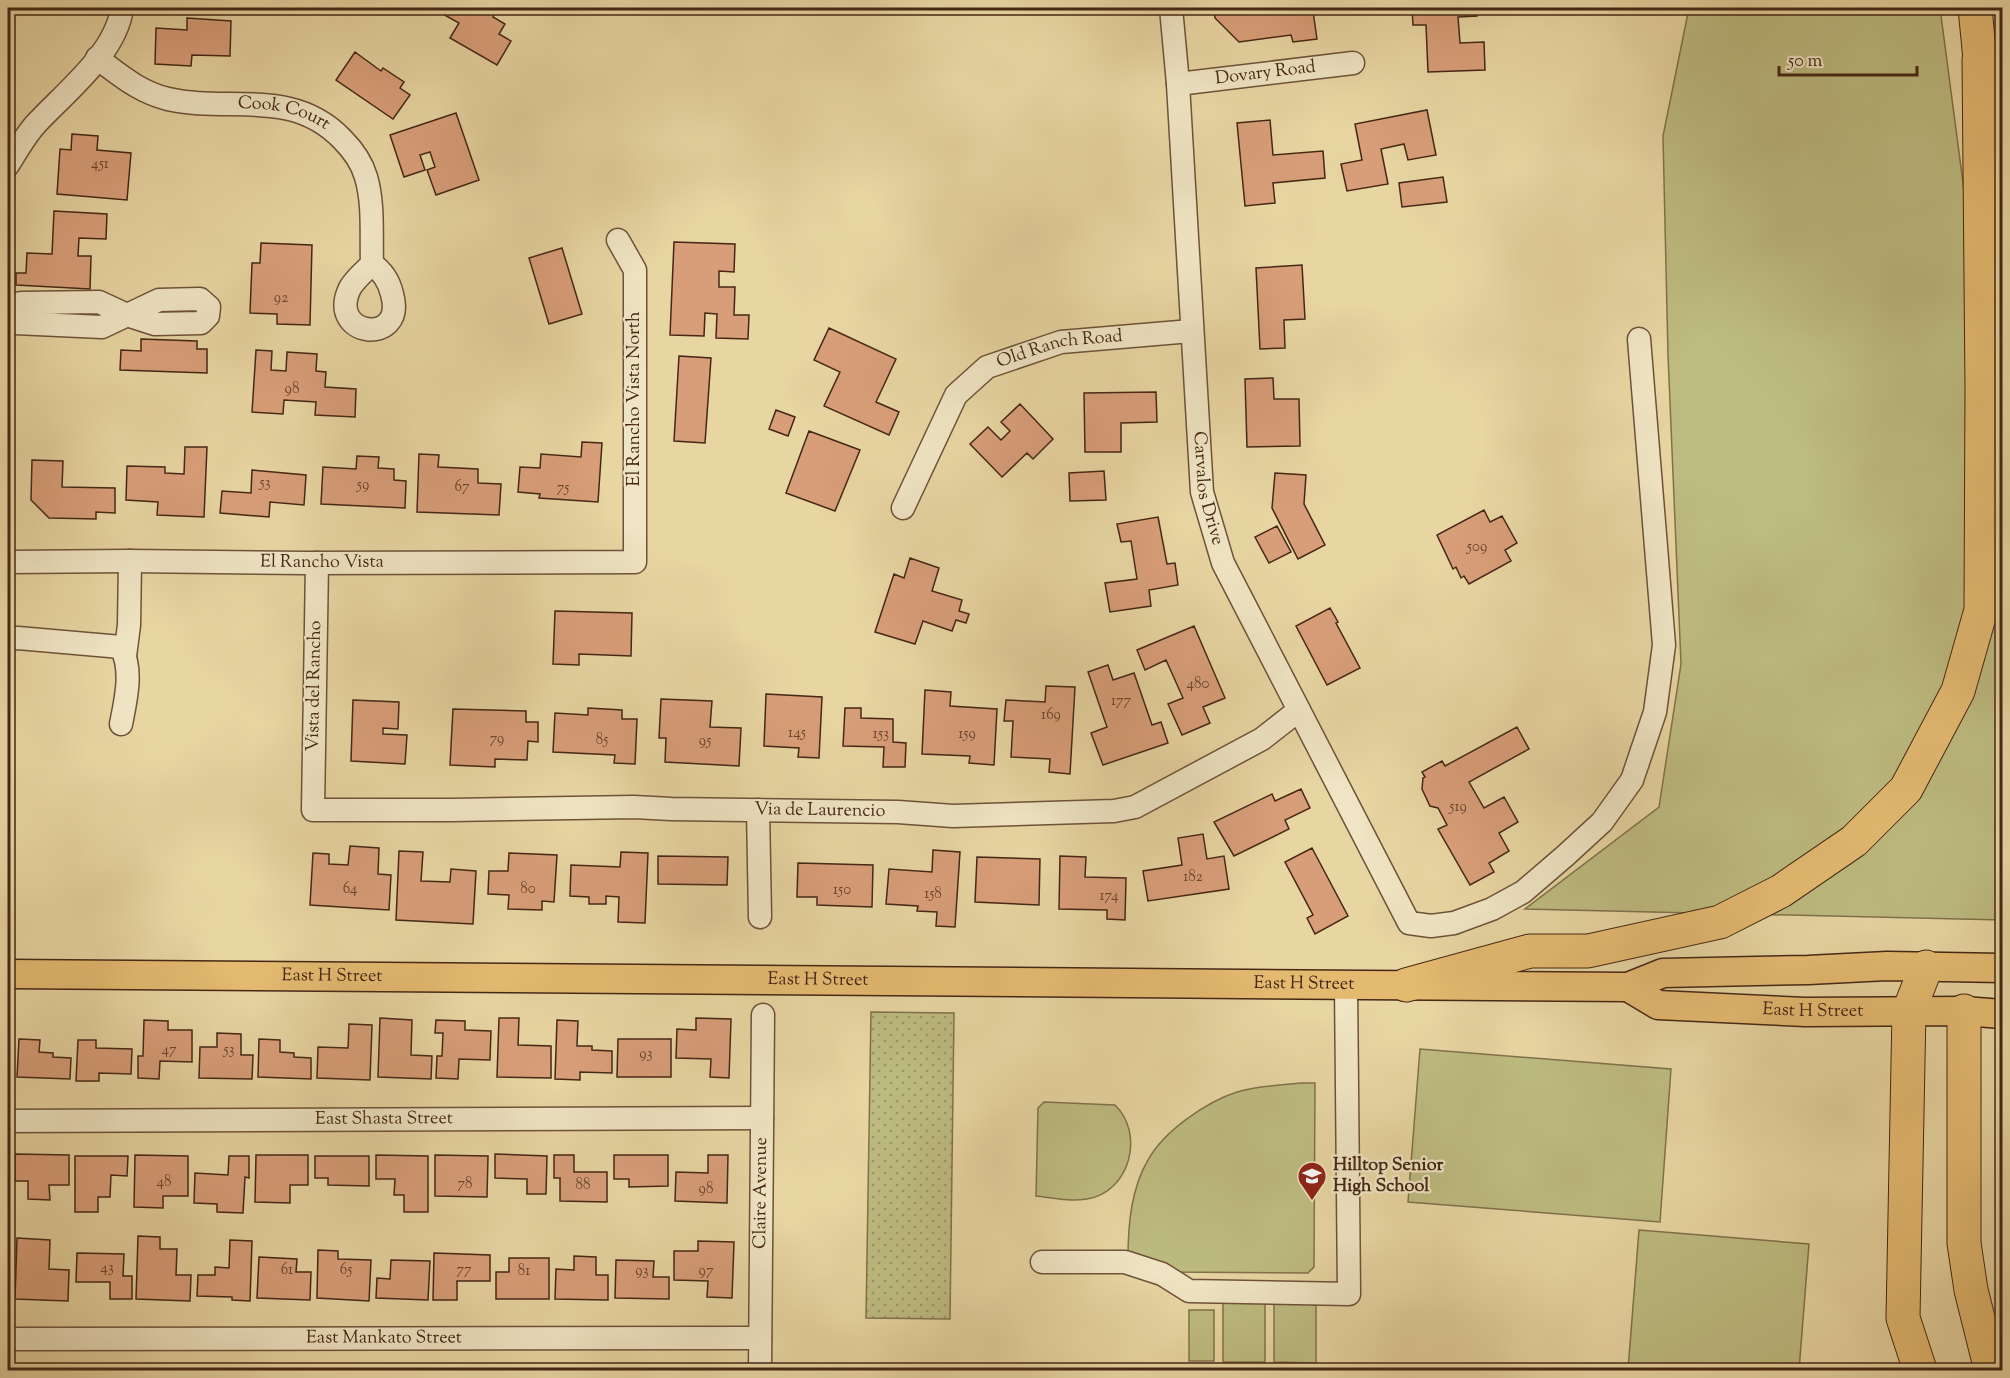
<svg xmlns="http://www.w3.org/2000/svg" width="2010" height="1378" viewBox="0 0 2010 1378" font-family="'Sorts Mill Goudy',serif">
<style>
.green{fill:#bdbb80;stroke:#81714a;stroke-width:1.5}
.park{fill:url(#park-dots);stroke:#81714a;stroke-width:1.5}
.building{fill:#d89e79;stroke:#452715;stroke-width:1.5}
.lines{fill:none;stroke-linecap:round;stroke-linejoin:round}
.minor-casing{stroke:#6e5238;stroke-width:25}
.major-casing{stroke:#452715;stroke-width:31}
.highway-casing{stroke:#452715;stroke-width:35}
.minor{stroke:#efe4c3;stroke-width:22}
.major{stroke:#e4ba71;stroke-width:28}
.highway{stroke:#e4ba71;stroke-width:33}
.labels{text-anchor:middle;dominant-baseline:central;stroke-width:4.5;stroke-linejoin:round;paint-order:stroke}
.number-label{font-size:15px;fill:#6a452e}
.street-label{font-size:18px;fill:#452715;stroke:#efe4c3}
.poi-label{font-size:18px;font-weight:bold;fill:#452715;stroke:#efe4c3;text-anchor:start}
</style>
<defs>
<pattern id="park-dots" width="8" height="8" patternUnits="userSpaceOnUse" patternTransform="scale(1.5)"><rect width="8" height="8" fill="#bdbb80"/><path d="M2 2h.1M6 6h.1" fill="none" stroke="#9b9868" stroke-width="1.8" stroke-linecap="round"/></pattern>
</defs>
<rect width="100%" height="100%" fill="#e7d5a2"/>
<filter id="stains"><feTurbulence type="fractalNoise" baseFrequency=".00333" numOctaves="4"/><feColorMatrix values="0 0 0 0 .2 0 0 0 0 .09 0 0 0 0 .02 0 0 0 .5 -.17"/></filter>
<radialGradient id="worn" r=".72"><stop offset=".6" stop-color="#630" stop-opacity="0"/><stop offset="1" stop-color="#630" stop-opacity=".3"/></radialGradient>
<path class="green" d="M1689,8H1940L2002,479V920L1525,909L1659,807L1681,664L1668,355L1663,136Z
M1420,1049L1671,1069L1660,1222L1408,1202Z
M1301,1083H1315L1314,1267L1308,1273L1167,1272L1128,1258C1128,1225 1131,1189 1148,1160C1164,1131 1206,1102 1237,1092C1258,1086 1280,1085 1301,1083Z
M1044,1102L1115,1105C1145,1134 1130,1192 1087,1199C1070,1202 1053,1198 1036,1196L1038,1108Z
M1639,1230L1809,1244L1799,1370H1628Z
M1223,1291H1265V1362H1223Z
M1274,1292H1316V1363L1274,1362Z
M1189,1310H1214V1361H1189Z"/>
<path class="park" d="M871,1012L954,1013L950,1319L866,1318Z"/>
<path class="building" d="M432,8H493L497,10L493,17L505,24L499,34L511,41L497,65L450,38L459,23Z
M1214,8H1244L1252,12L1291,8L1292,14L1313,11L1317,39L1293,42L1291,35L1239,42L1215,18Z
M1412,8H1477V16L1458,17L1460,43L1484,42L1485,70L1428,72L1426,25H1413Z
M187,18L231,21L230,56L192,55L191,66L155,64L156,28L187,30Z
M355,52L381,71L383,68L404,82L400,88L410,95L393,119L336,80Z
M1427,110L1436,155L1408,160L1404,144L1381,149L1388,184L1347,191L1341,164L1362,160L1355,124Z
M456,113L479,180L436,195L427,170L435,167L430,152L420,155L425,170L404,177L390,135Z
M1270,120L1273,155L1323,151L1325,178L1273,183L1275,203L1245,206L1237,123Z
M72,134L98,136L97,150L131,153L127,200L57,194L60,149L71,150Z
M1443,177L1447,202L1402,207L1399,183Z
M54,211L107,214L106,239L79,238L78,256H91L90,289L16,285V273H26L27,253L52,254Z
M674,242L735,244L734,272L719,271V287H735L734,315H749L748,339L716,338L717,314L705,313L704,336L670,335Z
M261,243L312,245L310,325L277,324V314L250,313L252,263H260Z
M562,248L582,314L549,324L529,258Z
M1302,265L1305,319L1284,320L1285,348L1260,349L1256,268Z
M829,328L896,359L876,402L899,412L889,435L824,406L840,372L814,360Z
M141,339L197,341V349H207V373L120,370L121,350L141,351Z
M256,350L272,351L271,370L286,371L287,352L317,354L316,371L326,372L325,387L356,389L355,417L315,415L316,402L284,400L283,414L252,412Z
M679,356L711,358L705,443L674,441Z
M1273,378L1274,399H1299L1300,446L1247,447L1245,379Z
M1156,392L1157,422L1121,423V452H1085L1084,393Z
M1020,404L1053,439L1033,459L1027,453L1002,477L970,444L988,427L1001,440L1010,431L1001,422Z
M776,410L795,417L788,436L769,429Z
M809,431L860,450L835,511L786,493Z
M582,442L602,443L598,502L539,498L540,494L518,492L520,467L540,468L541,454L581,457Z
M185,447H207L204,517L157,515L158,502L126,500L127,466L165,467V473L184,474Z
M419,454L439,455L438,467L478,469V483L501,484L499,515L417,512Z
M357,456L379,457L378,468L394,469V480L406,481L405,508L321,504L323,467L356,469Z
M32,460L63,461L62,487L115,488V513L96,512V519L49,518L31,500Z
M252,470L306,475L304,505L270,502L269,517L220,513L222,491L251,493Z
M1104,471L1106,500L1070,501L1069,473Z
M1275,473L1306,475L1304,504L1325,545L1298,559L1272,508Z
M1484,510L1490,522L1502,516L1517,543L1505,550L1511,561L1469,584L1464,576L1461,578L1456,567L1453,569L1437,535Z
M1158,517L1167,564L1175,563L1178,585L1149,590L1151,606L1110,612L1105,583L1137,579L1131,541L1121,542L1117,524Z
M1277,526L1291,552L1269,563L1255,537Z
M910,558L939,568L932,591L962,600L959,611L969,614L966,623L956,620L952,631L923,621L915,644L875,632L894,574L904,578Z
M1330,608L1338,622L1336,623L1360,668L1327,685L1296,626Z
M555,611L632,613L631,656L579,654V665L553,664Z
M1194,626L1225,698L1203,707L1210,723L1182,735L1168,704L1183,698L1166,660L1145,670L1137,650Z
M1108,665L1113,680L1134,673L1152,725L1161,722L1168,743L1103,765L1091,733L1107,727L1088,672Z
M1046,686L1075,687L1070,774L1049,772L1050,759L1011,757L1013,721H1004L1006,700L1045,702Z
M925,690L951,692L950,706L997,709L994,765L969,763L970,756L922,754Z
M766,694L822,697L819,758L798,757L799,748L764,746Z
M661,699L712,701L710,727L741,728L739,766L665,762L666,738H659Z
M353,700L399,702L398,729L383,728V734L407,735L405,764L351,761Z
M588,708L622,710V719H637L635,764L614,763L615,755L553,752L555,713L588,715Z
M845,708H861V718L893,719V742L906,743L905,767H883L884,747L843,746Z
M453,709L526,711V722H538V742L528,741L527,760L495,759V767L450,765Z
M1517,727L1529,749L1469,782L1484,808L1504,797L1518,822L1499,833L1509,851L1489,863L1494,872L1470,885L1438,829L1447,825L1438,808L1430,806L1422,789L1423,778L1425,777L1422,772L1442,761L1445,766Z
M1301,789L1310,808L1285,820L1289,829L1234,856L1214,822L1272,794L1275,801Z
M1203,834L1207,859L1224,856L1229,889L1148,901L1143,871L1182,865L1178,838Z
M350,846L379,848L378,874L391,875L389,910L310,905L313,853L329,854V864L348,865Z
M1312,848L1348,916L1315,934L1307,918L1313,915L1285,862Z
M933,850L960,852L955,927L936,926L937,912L917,911L918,906L886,904L889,869L932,872Z
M399,851L423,852L421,881L450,882L451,869L476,871L473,924L396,920Z
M621,852L648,853L645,923L618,922L619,897L606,896V904H589V897L570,896L571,865L620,867Z
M509,853L557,855L554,902L542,901V910L508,909L509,895L488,894L489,871H508Z
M658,856L728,857L727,885L658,884Z
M1060,856L1086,857L1085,877L1126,878L1125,920L1107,919V910L1059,909Z
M977,857L1040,859L1039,905L975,902Z
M798,863L873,865L872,907L817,905V897H797Z
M380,1018L412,1020L411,1055L432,1056L431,1079L378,1077Z
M499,1018H519L518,1045L551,1046V1078L497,1077Z
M696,1018L731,1019L729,1078L710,1077L711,1059L676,1058L677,1029L696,1030Z
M144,1020L168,1021V1030H192V1062L160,1061L159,1079L138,1078V1056H143Z
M436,1020L465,1021V1030L491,1031L490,1060L459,1059L458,1079L436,1078L437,1056H442L443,1033H435Z
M557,1020L578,1021L577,1046H592V1050L612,1051V1073L580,1072V1080L555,1079Z
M349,1024L372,1025L370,1080L317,1078L318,1047L348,1048Z
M217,1033L241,1034V1055H253L252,1079L199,1078L200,1047H217Z
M19,1039L40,1040L39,1052L53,1053V1057L71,1058L70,1079L17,1077Z
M259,1039L280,1040V1052L294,1053V1057L311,1058V1079L258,1077Z
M618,1039H671V1077H617Z
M8,1040L11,1041L9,1076L8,1075Z
M78,1040H96V1048L132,1049L131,1074L99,1073V1081H76Z
M15,1154L69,1155V1185H49L50,1200L28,1199V1181H15Z
M495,1154L547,1156L546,1194H527V1179L495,1178Z
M135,1155L188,1156V1196H163V1208L134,1207Z
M256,1155H308V1185H290V1203L255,1202Z
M376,1155L428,1156V1212H404V1195H394L395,1179H376Z
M435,1155L488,1156L487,1197L435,1196Z
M554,1155H574V1172H607V1202L560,1201V1178H554Z
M614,1155H668V1186L629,1187V1179H614Z
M708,1155H728L727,1203L675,1201L676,1172L708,1173Z
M8,1156H10L9,1179H8Z
M75,1156H128L127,1176L111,1175L110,1197H98V1212H75Z
M229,1156H249V1178L245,1177L243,1213L217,1212V1204L194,1203L195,1173L228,1175Z
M315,1156H369V1186L328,1185V1178H315Z
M138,1236L160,1237V1249H177L176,1275H191L190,1301L136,1299Z
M17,1238L50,1240L49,1269L69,1270L68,1301L15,1299Z
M230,1240L252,1241L250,1301L232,1300V1297L197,1296L198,1275H215V1267L229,1268Z
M698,1241L734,1242L732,1298L707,1297L708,1281L674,1280V1251H698Z
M318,1250L338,1251V1259L371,1260L369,1301L317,1298Z
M77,1253L124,1254L123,1276H132V1299H110V1282H76Z
M434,1253L490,1255V1281H457V1300H433Z
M574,1256L596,1257V1275H608V1300L555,1299L556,1269L574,1270Z
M259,1257L297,1259L296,1272H311L310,1300L257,1298Z
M509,1258H549V1299H496V1272H509Z
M391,1260L430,1261L428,1300L376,1298L377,1278L390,1279Z
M616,1260L654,1261L653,1277H669V1299L615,1298Z"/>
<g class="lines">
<g class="minor-casing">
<g id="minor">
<path id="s1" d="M1171,8L1178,84L1202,492L1223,563L1409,923L1431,926L1454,923L1492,909L1523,892L1565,856L1602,822L1632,780L1655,712L1664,645L1639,339"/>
<path id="s2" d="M97,58C120,75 139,92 168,99C228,113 292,87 342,139C352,149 362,163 366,177C374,204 371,236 372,264C365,271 355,279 350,288C326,337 407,347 392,294C389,281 382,271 372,264"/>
<path id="s3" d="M1178,84L1353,63"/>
<path d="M8,165C16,152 24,138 34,126C64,93 116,54 122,8"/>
<path d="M8,305L21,303L99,302L127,315L155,324L201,323L208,316L209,307L200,299L159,300L102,327L15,323L8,318"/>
<path id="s4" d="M903,508L956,395L987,367L1061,342L1191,331"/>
<path id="s5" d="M8,562L130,561L305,563L635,562V270L618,240"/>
<path id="s6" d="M317,563L313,810H452L634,807L671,809L898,812L953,816L1114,811L1135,807L1262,739L1299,710"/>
<path d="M8,639L18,638L121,647C133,670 126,699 121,724"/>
<path d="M125,656L129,625L130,561"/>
<path d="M758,810L760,917"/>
<path id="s7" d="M8,1121L762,1118"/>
<path d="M1042,1262H1125L1162,1274L1189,1291L1349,1294L1346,984"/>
<path id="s8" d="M8,1339L760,1338"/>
<path id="s9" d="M760,1370L763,1015"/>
</g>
</g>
<g class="major-casing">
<g id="major">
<path id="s10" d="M8,974L1628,987L1663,973L1808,970L1887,966L2002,968"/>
<path id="s11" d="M1628,987L1658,1005L1805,1012L1964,1011L2002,1014"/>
</g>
</g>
<g class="highway-casing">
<path id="highway" d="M1975,8L1982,80
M1406,985L1530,951H1588L1720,922L1781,891L1854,841L1906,789L1958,691L1981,610L1982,387L1979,60
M1964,1011V1243L1971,1290L1991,1370
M1920,1370L1903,1318L1909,1011L1926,967"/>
</g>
<use href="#minor" class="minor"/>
<use href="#major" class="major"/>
<use href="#highway" class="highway"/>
</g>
<defs>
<g id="school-pin" transform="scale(1.5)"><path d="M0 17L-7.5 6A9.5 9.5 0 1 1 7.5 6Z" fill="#8f2418" stroke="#efe4c3"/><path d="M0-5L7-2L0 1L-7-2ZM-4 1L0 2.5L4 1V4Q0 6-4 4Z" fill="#fff"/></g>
</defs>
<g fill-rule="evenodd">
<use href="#school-pin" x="1312" y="1176"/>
</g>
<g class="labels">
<g class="number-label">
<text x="100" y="164">451</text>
<text x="281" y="298">92</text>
<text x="292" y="389">98</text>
<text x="265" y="483">53</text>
<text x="363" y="485">59</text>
<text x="462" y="487">67</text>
<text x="563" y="488">75</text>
<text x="1477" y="547">509</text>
<text x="1198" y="684">480</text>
<text x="1121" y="701">177</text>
<text x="1051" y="715">169</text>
<text x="797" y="733">145</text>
<text x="881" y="734">153</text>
<text x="967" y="734">159</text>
<text x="497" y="739">79</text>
<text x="602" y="740">85</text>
<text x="705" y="741">95</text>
<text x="1458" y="807">519</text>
<text x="1193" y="877">182</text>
<text x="350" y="889">64</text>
<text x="528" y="889">80</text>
<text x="842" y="890">150</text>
<text x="933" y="894">158</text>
<text x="1109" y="896">174</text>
<text x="169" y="1050">47</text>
<text x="229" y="1050">53</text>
<text x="646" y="1054">93</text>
<text x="164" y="1182">48</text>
<text x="465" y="1184">78</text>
<text x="583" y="1185">88</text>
<text x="706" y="1189">98</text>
<text x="107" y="1268">43</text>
<text x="287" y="1270">61</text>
<text x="346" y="1270">65</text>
<text x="464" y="1270">77</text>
<text x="524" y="1271">81</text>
<text x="642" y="1271">93</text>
<text x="706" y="1271">97</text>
</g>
<g class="street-label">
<text stroke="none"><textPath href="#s3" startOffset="88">Dovary Road</textPath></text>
<text stroke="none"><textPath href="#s2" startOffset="200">Cook Court</textPath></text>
<text stroke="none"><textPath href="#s4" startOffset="242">Old Ranch Road</textPath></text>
<text transform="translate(635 399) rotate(-90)">El Rancho Vista North</text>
<text stroke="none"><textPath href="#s1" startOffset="482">Carvalos Drive</textPath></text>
<text stroke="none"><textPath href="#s5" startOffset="314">El Rancho Vista</textPath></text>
<text transform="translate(315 686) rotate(-89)">Vista del Rancho</text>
<text stroke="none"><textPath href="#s6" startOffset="754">Via de Laurencio</textPath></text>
<text stroke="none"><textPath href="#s10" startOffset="324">East H Street</textPath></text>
<text stroke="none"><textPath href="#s10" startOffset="810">East H Street</textPath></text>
<text stroke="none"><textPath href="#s10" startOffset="1296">East H Street</textPath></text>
<text stroke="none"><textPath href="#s11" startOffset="190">East H Street</textPath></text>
<text stroke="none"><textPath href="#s7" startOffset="376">East Shasta Street</textPath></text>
<text stroke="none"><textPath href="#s9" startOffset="177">Claire Avenue</textPath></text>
<text stroke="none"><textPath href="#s8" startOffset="376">East Mankato Street</textPath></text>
</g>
<g class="poi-label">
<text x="1333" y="1166">Hilltop Senior<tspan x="1333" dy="21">High School</tspan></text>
</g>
</g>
<rect width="2010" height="1378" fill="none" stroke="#e7d5a2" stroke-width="30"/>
<rect x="9" y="9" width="1992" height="1360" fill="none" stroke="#452715" stroke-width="3"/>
<rect x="15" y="15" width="1980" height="1348" fill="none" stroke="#452715" stroke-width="1.5"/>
<path d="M1779 66v9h138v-9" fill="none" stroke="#452715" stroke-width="3"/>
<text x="1788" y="66" font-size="18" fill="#452715" stroke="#efe4c3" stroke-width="4.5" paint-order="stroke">50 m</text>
<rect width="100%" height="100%" filter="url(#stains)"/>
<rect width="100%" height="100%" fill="url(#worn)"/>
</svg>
